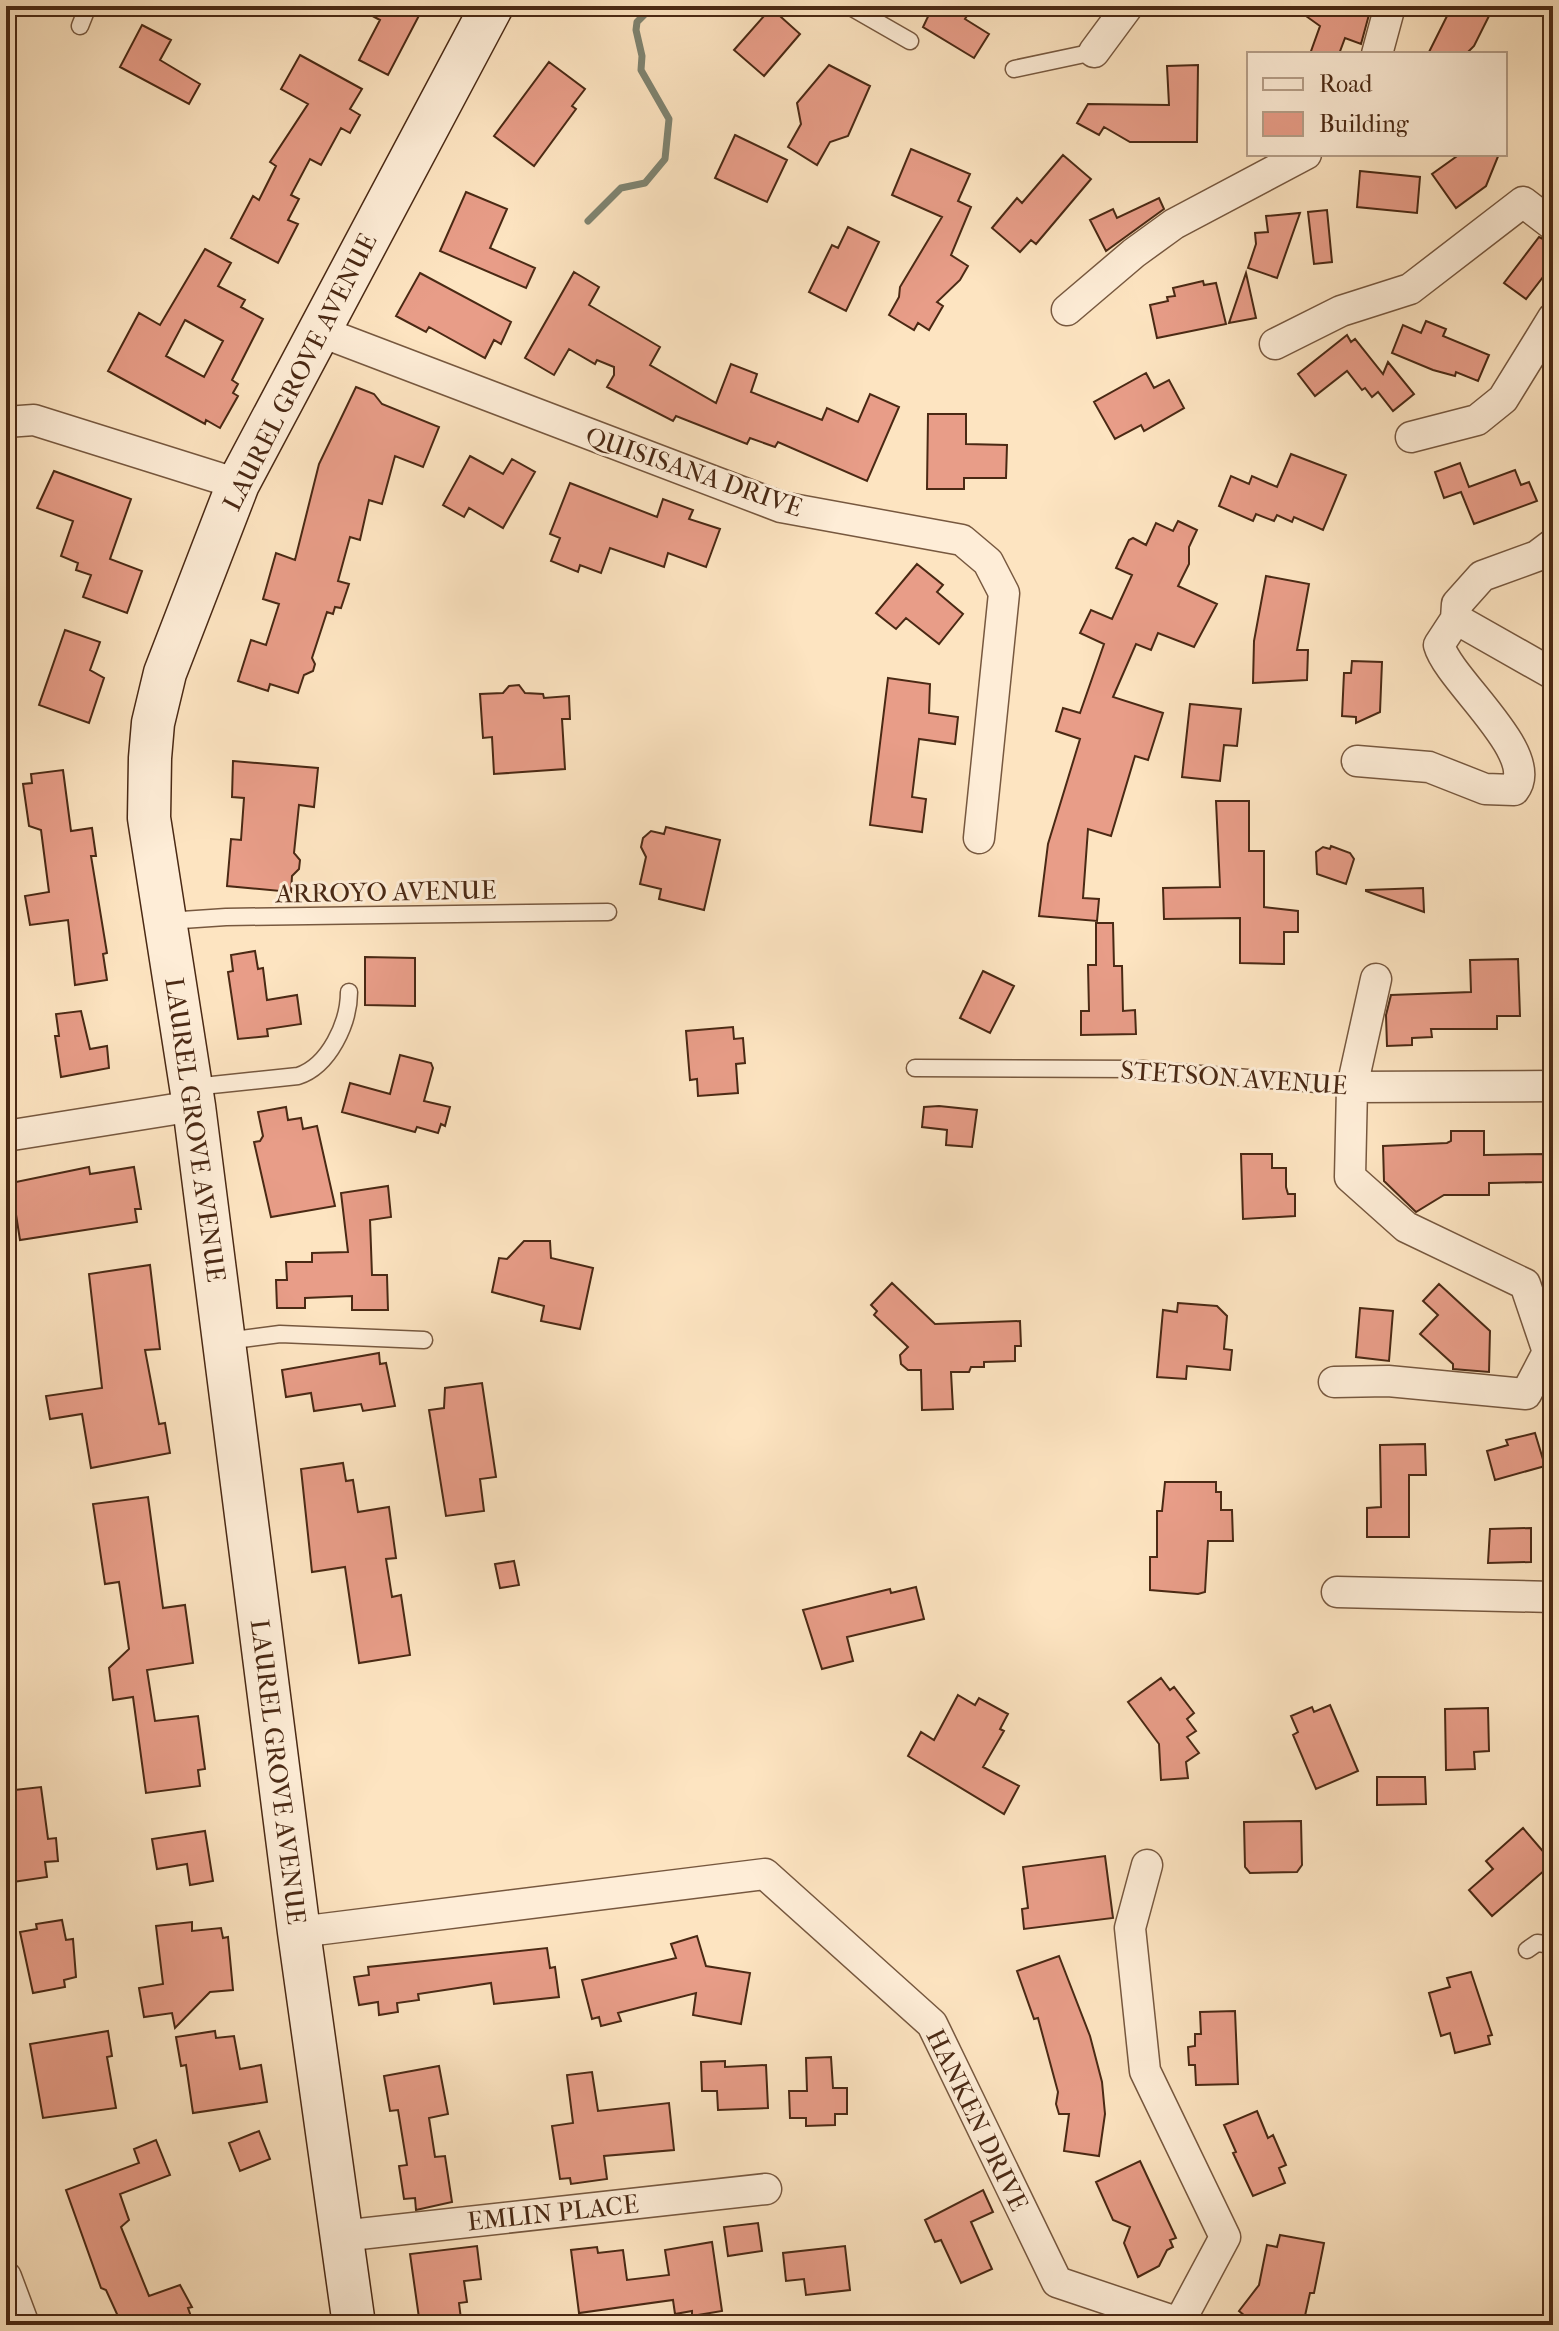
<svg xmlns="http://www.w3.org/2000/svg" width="1559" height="2331" viewBox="0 0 1559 2331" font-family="'IM FELL French Canon',serif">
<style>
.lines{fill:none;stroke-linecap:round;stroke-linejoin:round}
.stream{stroke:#7e8370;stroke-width:7}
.building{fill:#e89d88;stroke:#4a2914;stroke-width:2;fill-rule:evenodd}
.lane-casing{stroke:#77583f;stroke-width:19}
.street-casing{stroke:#77583f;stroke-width:33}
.secondary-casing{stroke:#4a2914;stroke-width:45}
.lane{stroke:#feedd7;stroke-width:16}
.street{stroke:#feedd7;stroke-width:30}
.secondary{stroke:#feedd7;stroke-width:42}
.labels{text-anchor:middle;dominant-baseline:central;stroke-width:6;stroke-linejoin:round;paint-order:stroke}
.street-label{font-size:26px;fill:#4a2914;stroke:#feedd7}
</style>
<rect width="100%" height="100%" fill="#fde4c1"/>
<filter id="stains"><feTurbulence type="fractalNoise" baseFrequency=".0025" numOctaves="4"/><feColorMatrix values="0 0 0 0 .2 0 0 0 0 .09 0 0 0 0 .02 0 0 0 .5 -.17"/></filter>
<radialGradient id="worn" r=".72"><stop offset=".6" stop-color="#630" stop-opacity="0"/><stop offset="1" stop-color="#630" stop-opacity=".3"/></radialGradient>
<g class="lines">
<path class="stream" d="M588,221L621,188L645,183L665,159L669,119L641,70L642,56L636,30L637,22L653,6"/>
</g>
<path class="building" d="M354,6H424L388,75L359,60L380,20Z
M933,6H973L965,19L989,34L974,58L923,27Z
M1292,6H1356L1370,11L1361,44L1345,38L1339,54H1310L1320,26Z
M1452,6H1494L1474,46L1466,54H1428Z
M771,8L800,34L764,76L734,50Z
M142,25L171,40L160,60L200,84L189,104L120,67Z
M300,55L362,89L350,109L360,115L350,133L341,128L321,165L310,159L291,195L299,199L288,220L298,224L278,263L231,238L253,196L259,200L276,166L270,162L308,104L281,89Z
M549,62L585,89L572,106L576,109L534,166L494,136Z
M829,65L870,86L848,136L830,142L817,165L788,147L801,124L797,103Z
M1198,65L1197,142H1130L1104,127L1099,135L1077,123L1088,104L1169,105L1167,66Z
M735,135L787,160L767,202L715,178Z
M911,149L970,174L958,201L971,207L951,255L968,266L960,280L937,302L943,306L929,330L918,323L914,330L889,315L899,297L900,287L942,217L892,195Z
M1460,154H1499L1486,186L1456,208L1432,174Z
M1063,155L1091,179L1036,244L1031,240L1020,252L992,228L1017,198L1022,203Z
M1360,171L1420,177L1417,213L1357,207Z
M466,192L507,209L490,248L535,268L526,288L440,251Z
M1159,198L1164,209L1106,251L1090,220L1113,209L1117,218Z
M1327,210L1332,262L1314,264L1308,212Z
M1300,213L1277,278L1248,268L1256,244L1255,233L1268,232L1266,216Z
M848,227L879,242L846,311L809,292L832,245L838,248Z
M1539,237L1553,244V264L1526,299L1504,283Z
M205,249L231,263L218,286L245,300L241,307L263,319L232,380L238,384L233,393L238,396L220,428L206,420L205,424L108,371L139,313L160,325ZM185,320L223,341L204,377L166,356Z
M574,272L599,287L589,305L660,347L650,365L716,403L731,364L757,374L751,392L822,420L827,408L858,422L870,394L899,407L867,481L778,442L775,447L750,438L747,444L676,416L673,421L607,387L614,375V367L597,360L595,364L569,349L554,375L525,358Z
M420,273L511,322L501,344L494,340L485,358L429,327L426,332L396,316Z
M1246,273L1256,318L1229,323Z
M1203,281L1204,285L1216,283L1226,324L1157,338L1150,305L1168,301L1167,297L1175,296L1173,288Z
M1426,321L1446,329L1443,336L1489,355L1478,381L1456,372L1455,376L1433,370L1392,353L1403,325L1421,333Z
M1347,335L1351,342L1355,339L1383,374L1388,362L1414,394L1393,411L1378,392L1372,397L1365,388L1362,390L1347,371L1315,396L1298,374Z
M1146,373L1154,388L1169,380L1184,408L1144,431L1141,425L1115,439L1094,402Z
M356,387L374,394L382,404L439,427L423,467L395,456L382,504L369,500L360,540L350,537L338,581L349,584L341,608L335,607L333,614L327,612L312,658L315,664L313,671L304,675L298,693L270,684L268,691L238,681L251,640L266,645L279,604L263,599L276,553L295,560L319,464Z
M928,414H966V444L1007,445L1006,478H964V489H927Z
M1291,454L1346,475L1323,530L1294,517L1292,522L1277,515L1274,521L1256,514L1253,521L1219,506L1231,476L1249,484L1252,476L1277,487Z
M470,456L503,474L512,459L535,472L503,528L469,508L464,517L443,505Z
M1460,463L1469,487L1515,470L1521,485L1529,482L1537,501L1474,524L1461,492L1444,498L1435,472Z
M54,471L131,499L110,559L142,571L127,613L83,597L91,575L76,570L78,563L61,556L73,521L37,508Z
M570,483L657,517L663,499L693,510L689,519L720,529L706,567L668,553L664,567L610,548L601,573L580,565L578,572L551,561L560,538L550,534Z
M1178,521L1197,530L1189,547V564L1178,586L1217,604L1194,647L1158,633L1151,650L1136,644L1113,697L1163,713L1148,760L1135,756L1111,836L1088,829L1083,898L1099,899L1097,921L1039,916L1048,844L1080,739L1056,731L1063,708L1080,713L1104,644L1080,633L1091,610L1112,619L1132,575L1116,568L1129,540L1133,538L1146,545L1156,523L1173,531Z
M917,564L943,585L937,592L963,614L939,644L906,618L896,629L876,613Z
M1266,576L1309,584L1297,650H1308L1307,680L1253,683L1254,641Z
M65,630L100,642L90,670L104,678L89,723L39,705Z
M1352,661L1382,662L1380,712L1356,723V717L1342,716L1344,673H1351Z
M888,678L930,684L929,713L958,717L955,744L919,739L912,797L926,799L922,832L870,825Z
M519,685L525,693L543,694L544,698L569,696L570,719H562L565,769L494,774L492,737L483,738L480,694L503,693L509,686Z
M1190,704L1241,709L1237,746L1224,745L1220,781L1182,777Z
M233,761L318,768L314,807L299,805L294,853L300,860L299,869L292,876L291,892L227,886L231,839L241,840L244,798L232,797Z
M63,770L71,831L92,828L96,856H91L107,953L103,954L107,980L75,985L68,920L30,925L25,896L49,892L41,830L29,826L23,784L32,783L31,774Z
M1216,801H1249V851H1264V907L1298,911V932H1284V964L1240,963V918L1164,919L1163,888L1220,887Z
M666,827L720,840L704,910L659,899L661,889L640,884L646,857L641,847L643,838L651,831L664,834Z
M1331,846L1350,853L1354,859L1346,884L1317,874L1316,852L1323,847L1330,849Z
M1423,888L1424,912L1366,891V890Z
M1096,923H1113L1114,966H1122L1123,1011L1135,1010L1136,1034L1081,1035V1011H1089L1088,965H1096Z
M255,951L258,969L263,968L267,1000L297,995L301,1024L267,1029L268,1036L238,1039L228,972L233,971L231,955Z
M365,957L415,958V1006L365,1005Z
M1518,959L1520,1016H1497V1029H1431L1432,1037L1412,1038V1045L1387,1046L1386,1015L1391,995L1471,992L1470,960Z
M983,971L1014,986L990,1033L960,1018Z
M81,1011L90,1049L107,1046L109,1068L61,1077L55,1036H59L56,1014Z
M733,1027L734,1039L743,1038L745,1063L736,1064L738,1093L698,1096L697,1079L690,1080L686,1031Z
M400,1055L431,1063L433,1068L424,1101L450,1107L445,1126L441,1124L438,1133L417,1127L415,1132L342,1112L350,1083L390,1094Z
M939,1106L977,1110L972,1147L946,1145L947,1130L922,1127L924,1107Z
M286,1107L288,1120L301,1118L303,1129L317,1126L335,1206L271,1217L254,1142L260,1141L263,1136L258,1112Z
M1451,1131H1484V1155L1545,1154V1182L1489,1183V1195H1444L1416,1212L1384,1181L1383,1146L1447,1143L1451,1141Z
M1241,1154H1272V1168H1286V1187L1288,1194H1295V1216L1243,1219Z
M89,1167L90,1174L134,1167L141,1209H135L137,1222L20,1240L11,1183Z
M388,1186L391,1217L370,1220L372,1275H387L388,1310H352V1296L305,1298V1308H277L276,1280H287L286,1262H312V1253L348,1252L341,1193Z
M524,1241H550L551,1258L593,1268L580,1329L541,1321L544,1306L492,1292L499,1258L507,1259Z
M150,1265L160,1349L145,1350L159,1424L165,1423L170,1453L91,1468L82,1414L50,1419L46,1396L102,1388L89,1274Z
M892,1283L935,1324L1020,1321L1021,1346H1015V1361L984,1362V1367H971L969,1372H951L953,1409L922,1410L921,1370H908L901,1364L900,1355L908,1347L874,1315L877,1311L871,1305Z
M1439,1284L1490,1331L1489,1372L1453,1369V1364L1420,1334L1438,1315L1423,1301Z
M1178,1303L1217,1306L1227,1316L1224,1349L1232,1350L1230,1370L1187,1366L1186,1379L1157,1377L1163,1310L1177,1312Z
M1360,1308L1393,1311L1389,1361L1356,1357Z
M379,1353L380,1364L386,1363L395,1406L363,1411L361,1404L314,1411L311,1393L286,1397L282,1370Z
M482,1383L496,1477L480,1479L484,1511L446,1516L429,1410L444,1408L445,1388Z
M1535,1433L1545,1466L1495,1480L1487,1451L1508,1445L1506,1440Z
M1425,1444L1426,1475H1409V1537H1367V1508L1381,1507L1380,1445Z
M343,1463L346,1481L353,1480L358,1512L389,1507L396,1558L386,1559L392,1597L401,1595L410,1655L359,1663L345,1567L312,1572L301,1469Z
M1165,1482H1216V1492H1221V1510H1232L1233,1541H1208L1205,1592L1198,1594L1150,1590V1557H1157V1511H1162Z
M148,1497L163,1608L185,1605L193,1663L147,1670L155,1721L198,1716L205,1769L198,1770L200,1786L146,1793L133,1697L113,1700L109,1668L129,1649L119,1582L105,1584L93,1504Z
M1531,1528V1562L1488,1563L1490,1529Z
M514,1561L519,1585L500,1588L495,1564Z
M916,1587L924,1619L847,1637L853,1661L822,1669L803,1610L890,1589L891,1593Z
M1161,1678L1170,1690L1174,1687L1194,1713L1187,1719L1196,1731L1187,1737L1199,1753L1186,1762L1188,1778L1161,1780L1159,1744L1128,1702Z
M958,1695L975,1705L979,1698L1008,1714L1000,1729L1004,1731L983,1767L1019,1786L1004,1814L908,1756L921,1732L934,1740Z
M1330,1705L1358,1771L1316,1789L1293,1735L1298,1732L1291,1716L1312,1707L1314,1712Z
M1488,1708L1489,1751L1474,1752L1475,1769L1446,1770L1445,1709Z
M1377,1777H1425L1426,1804L1377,1805Z
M41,1787L48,1839L56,1838L58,1861L45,1862L47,1877L6,1883V1791Z
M1301,1821L1302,1865L1297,1872L1250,1873L1245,1867L1244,1822Z
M1523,1828L1553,1863L1492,1916L1469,1890L1493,1869L1486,1861Z
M205,1831L213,1881L190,1885L187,1864L157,1869L152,1839Z
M1105,1856L1113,1918L1024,1929L1022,1909L1028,1908L1023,1867Z
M62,1920L66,1940L73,1939L76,1977L64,1980L65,1987L33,1993L20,1932L37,1929L36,1924Z
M192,1922V1931L221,1928L223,1938L228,1937L233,1990L210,1992L175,2028L172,2013L144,2017L139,1988L163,1984L156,1926Z
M697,1936L706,1966L750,1973L741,2024L693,2015L696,1993L618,2013L621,2021L601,2026L599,2017L592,2019L582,1980L676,1958L671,1944Z
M547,1948L550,1968L555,1967L559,1997L494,2004L491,1983L418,1994L419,2000L397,2003L398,2012L379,2015L378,2002L359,2005L354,1977L369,1975L368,1967Z
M1059,1956L1090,2036L1102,2082L1105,2114L1099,2156L1064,2151L1069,2114H1059L1056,2104L1058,2092L1038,2018L1034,2019L1017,1971Z
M1471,1972L1492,2035L1488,2036L1490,2044L1455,2053L1450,2033L1441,2036L1429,1993L1450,1987L1447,1978Z
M1235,2011L1238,2084L1196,2085L1195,2065H1189L1188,2047L1195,2046V2034H1201L1200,2012Z
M108,2031L112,2056L107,2057L116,2108L43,2118L30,2044Z
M215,2031L216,2038L234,2036L240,2069L261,2065L267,2102L193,2113L186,2065L181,2066L176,2037Z
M831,2057L833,2088H847V2114H835V2125L806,2126V2118H790L789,2091H807L806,2058Z
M725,2061V2067L766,2065L768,2108L718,2110L717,2091H702L701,2062Z
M439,2066L448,2114L429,2118L435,2157L445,2156L452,2202L416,2210L415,2198L404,2199L399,2166L407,2165L398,2110L390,2111L384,2076Z
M592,2072L598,2111L669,2103L674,2150L604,2156L607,2179L571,2184L570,2178L560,2179L552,2126L573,2123L567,2075Z
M1257,2111L1268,2138L1273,2135L1286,2165L1279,2168L1285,2183L1253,2196L1233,2153L1236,2152L1224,2125Z
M259,2131L270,2159L240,2171L229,2143Z
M156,2140L170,2175L120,2194L129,2220L121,2227L149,2296L180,2285L192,2307L188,2308L194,2325H122L106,2290L101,2288L66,2190L139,2163L134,2149Z
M1140,2161L1176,2238L1170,2240L1173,2247L1167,2250L1159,2266L1138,2277L1124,2243L1130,2227L1113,2220L1096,2182Z
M983,2190L993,2212L971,2222L992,2269L961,2283L941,2240L935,2242L925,2220Z
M758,2223L762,2251L728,2256L724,2227Z
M1280,2235L1324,2243L1314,2293H1310L1303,2325H1256L1239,2311L1259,2285L1267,2245L1277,2247Z
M712,2242L722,2311L692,2316V2311L675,2314L673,2300L579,2313L571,2250L597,2247L598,2253L623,2250L627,2280L669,2275L665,2250Z
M477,2246L481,2279L464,2281L467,2302L459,2303L461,2319L450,2320L451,2325H420L410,2254Z
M845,2246L850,2290L806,2295L804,2279L786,2281L783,2253Z"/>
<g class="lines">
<g class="lane-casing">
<path id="lane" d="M849,6L910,41
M80,26L88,6
M1014,69L1094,52
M167,921L226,917L608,912
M915,1068L1142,1069L1352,1087
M193,1087L298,1076C329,1066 349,1023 349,992
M226,1341L280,1334L424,1340
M1527,1950L1537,1943L1553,1945"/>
</g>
<g class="street-casing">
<path id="street" d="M1094,52L1128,6
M1377,54L1390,6
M1067,310L1134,253L1174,224L1306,154
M319,331L781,507L962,540L988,562L1004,593L979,838
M1275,344L1341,311L1410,289L1523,202L1553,225
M6,422L34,420L238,484
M1411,437L1477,420L1503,399L1553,318
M1456,619L1553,674
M1357,761L1429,767L1485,789L1514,790C1542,754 1449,681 1439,645L1456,619L1457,604L1482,576L1537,556L1553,544
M1352,1087L1553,1086
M6,1136L194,1106
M1334,1382L1388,1381L1526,1394L1548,1352L1525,1284L1406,1227L1350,1177L1352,1087L1376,979
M1337,1592L1553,1597
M299,1932L765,1874L932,2024L1057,2282L1179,2323L1225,2237L1145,2071L1130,1928L1147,1865
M341,2236L766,2189
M6,2277L24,2325"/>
</g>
<g class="secondary-casing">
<path id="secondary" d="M354,2325L299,1932L194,1106L149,818L150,758L153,723L165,673L238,484L492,6"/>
</g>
<use href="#lane" class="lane"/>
<use href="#street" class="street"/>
<use href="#secondary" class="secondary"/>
</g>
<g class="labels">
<g class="street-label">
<text transform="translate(300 372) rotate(-63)">LAUREL GROVE AVENUE</text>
<text transform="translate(694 472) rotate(19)">QUISISANA DRIVE</text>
<text transform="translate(386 892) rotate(-1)">ARROYO AVENUE</text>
<text transform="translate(1234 1078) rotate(4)">STETSON AVENUE</text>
<text transform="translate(195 1130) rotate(82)">LAUREL GROVE AVENUE</text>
<text transform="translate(278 1772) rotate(83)">LAUREL GROVE AVENUE</text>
<text transform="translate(977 2120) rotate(64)">HANKEN DRIVE</text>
<text transform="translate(553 2213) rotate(-6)">EMLIN PLACE</text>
</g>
</g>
<rect width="1559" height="2331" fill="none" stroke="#fde4c1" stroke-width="32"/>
<rect x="8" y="8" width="1543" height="2315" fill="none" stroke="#4a2914" stroke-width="4"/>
<rect x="16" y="16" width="1527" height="2299" fill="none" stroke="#4a2914" stroke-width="2"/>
<rect x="1247" y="52" width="260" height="104" fill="#feedd7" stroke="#b69f89" stroke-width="2"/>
<rect x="1263" y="78" width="40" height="12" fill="#feedd7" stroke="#b69f89" stroke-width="2"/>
<text x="1319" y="92" font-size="24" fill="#4a2914">Road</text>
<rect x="1263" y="112" width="40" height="24" fill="#e89d88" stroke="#b69f89" stroke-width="2"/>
<text x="1319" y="132" font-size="24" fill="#4a2914">Building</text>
<rect width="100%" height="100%" filter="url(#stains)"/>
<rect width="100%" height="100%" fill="url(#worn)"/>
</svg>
